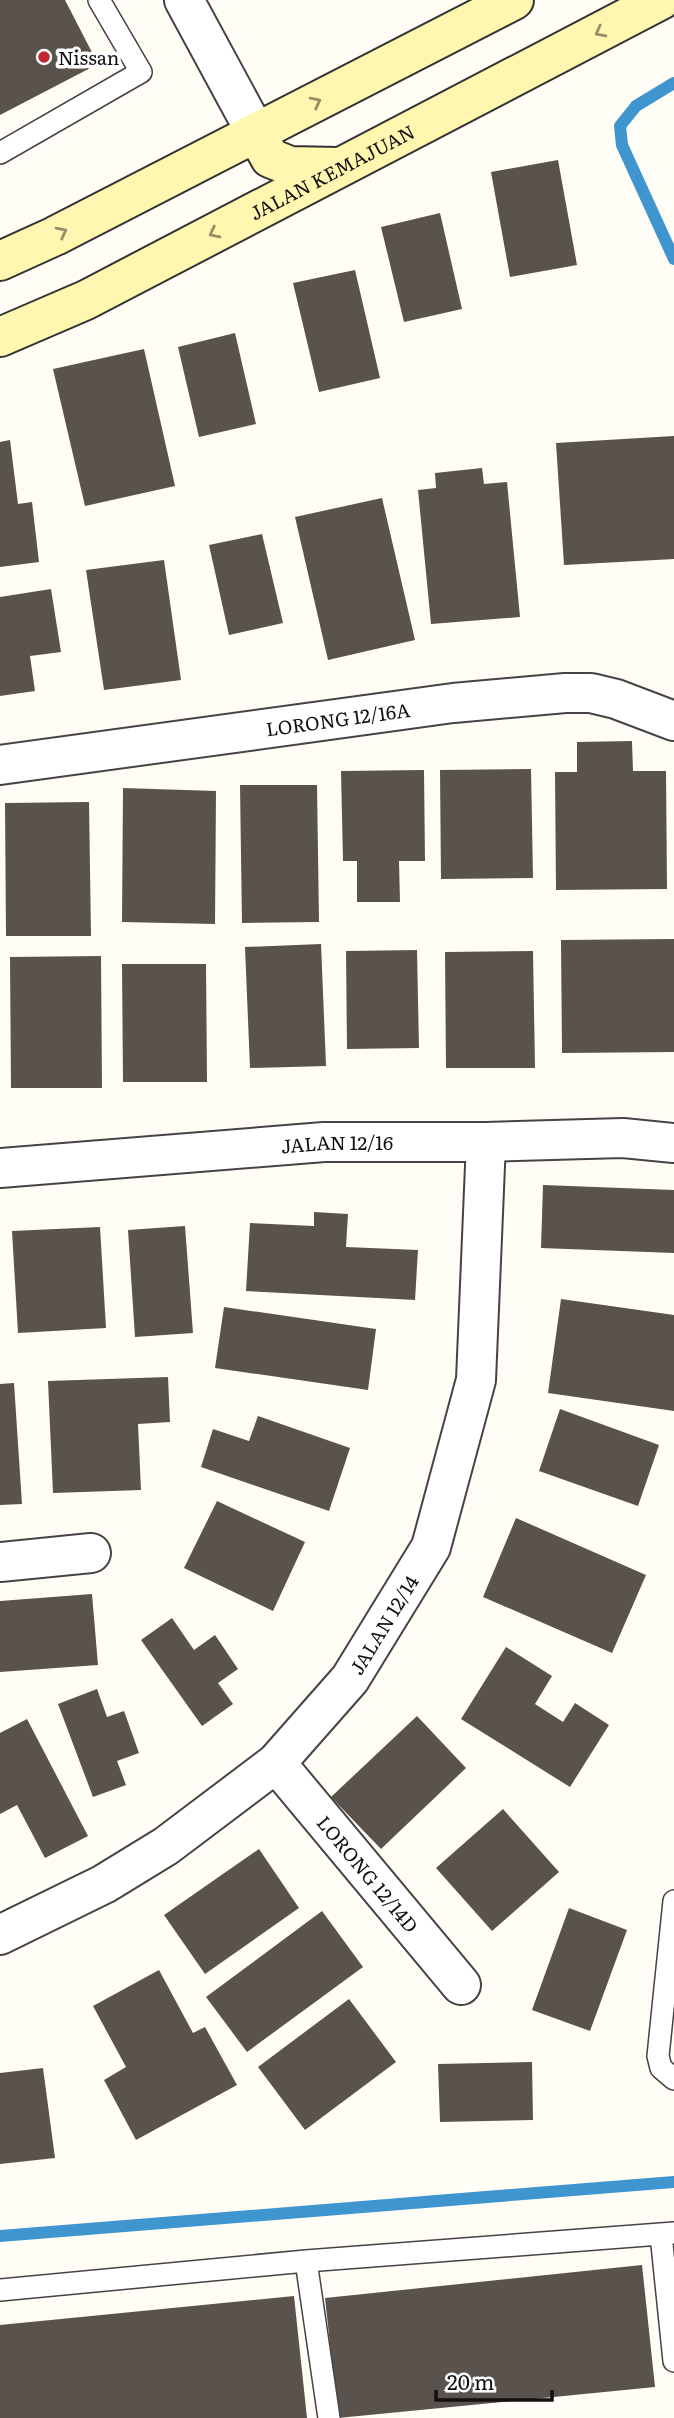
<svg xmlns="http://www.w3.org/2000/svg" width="674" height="2418" viewBox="0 0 674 2418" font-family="Literata,serif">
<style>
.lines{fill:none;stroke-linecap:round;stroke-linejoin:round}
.stream{stroke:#3f96cf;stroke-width:12}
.building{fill:#5a524d}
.service-casing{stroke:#444;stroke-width:24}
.minor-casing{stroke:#444;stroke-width:42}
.secondary-casing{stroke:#333;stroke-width:42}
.service{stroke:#fff;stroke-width:21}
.minor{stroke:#fff;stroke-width:38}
.secondary{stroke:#fff6b0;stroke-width:38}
.oneway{stroke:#948f68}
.poi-dot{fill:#c4262e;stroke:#fff;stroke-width:2.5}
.labels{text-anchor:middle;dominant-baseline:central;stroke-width:7;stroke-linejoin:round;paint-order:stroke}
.poi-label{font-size:19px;fill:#111;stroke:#fff;text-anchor:start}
.street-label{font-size:19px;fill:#111;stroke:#fff}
</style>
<rect width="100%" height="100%" fill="#fffdf5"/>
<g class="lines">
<path class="stream" d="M674,83L636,106L620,126L622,145L674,259
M0,2236L674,2182"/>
</g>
<path class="building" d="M0,0H65L98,64L0,115Z
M558,160L577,265L510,277L491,172Z
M440,213L462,309L404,322L381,227Z
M355,270L380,378L319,392L293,283Z
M235,333L256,424L199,437L178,347Z
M144,349L175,486L85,506L53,369Z
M674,436V559L564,565L556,443Z
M10,440L18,504L32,502L39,562L0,567V442Z
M482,468L484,484L507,482L520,617L431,624L418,490L436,488L435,473Z
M382,498L415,640L328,660L295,517Z
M262,534L283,623L229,635L209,545Z
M164,560L181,680L104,690L86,570Z
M51,589L61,652L30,656L35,691L0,696V597Z
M632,741L633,771H666L667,889L556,890L555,772H577V742Z
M531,769L533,878L441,879L440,770Z
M424,770L425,861H399L400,902H357V861H343L341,771Z
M240,785H317L319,922L242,923Z
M123,788L216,791L215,924L122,922Z
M89,802L91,936H6L5,803Z
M674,939V1052L562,1053L561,940Z
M321,944L326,1066L250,1068L245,947Z
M417,950L419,1048L347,1049L346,951Z
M533,951L535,1068H446L445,952Z
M101,956L102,1088H11L10,957Z
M122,964H206L207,1082H123Z
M543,1185L674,1190V1253L541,1248Z
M314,1212L348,1214L346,1247L418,1250L415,1300L246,1291L250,1223L314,1226Z
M185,1226L193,1333L135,1337L128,1230Z
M100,1227L106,1328L18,1333L12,1231Z
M561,1299L674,1315V1411L548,1393Z
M224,1307L376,1329L368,1390L215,1368Z
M168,1377L170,1422L138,1424L141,1490L53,1493L48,1381Z
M14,1383L22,1504L0,1505V1384Z
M560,1409L659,1445L638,1506L539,1471Z
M258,1416L350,1448L329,1511L201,1467L213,1429L249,1441Z
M217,1501L305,1542L273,1611L184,1568Z
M516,1518L646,1575L612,1653L483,1597Z
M92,1594L98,1665L0,1672V1601Z
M172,1618L194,1650L215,1635L238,1669L218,1683L233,1704L202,1726L141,1640Z
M506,1647L552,1676L535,1704L563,1722L575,1703L609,1725L570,1787L461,1719Z
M97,1689L107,1717L124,1711L139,1753L117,1761L126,1785L93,1797L58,1704Z
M417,1716L466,1768L381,1849L331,1797Z
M27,1719L88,1836L45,1858L17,1805L0,1814V1733Z
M503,1809L559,1872L492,1931L436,1868Z
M259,1849L299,1908L205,1974L164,1915Z
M569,1908L627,1930L590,2031L532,2010Z
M322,1911L363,1967L247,2052L206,1997Z
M159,1970L193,2033L205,2027L237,2085L136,2140L104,2080L126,2067L93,2006Z
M349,1999L396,2062L305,2130L258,2067Z
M532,2062L533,2120L440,2122L438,2064Z
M43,2068L55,2158L0,2164V2073Z
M642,2265L655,2387L338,2418L325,2298Z
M294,2296L307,2418H0V2325Z"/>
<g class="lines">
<g class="service-casing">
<path id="service" d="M0,153L141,72L99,0
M674,1901L658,2056L661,2068L674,2079
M661,2235L674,2361
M306,2261L329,2418
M0,2290L306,2261L674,2233"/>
</g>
<g class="minor-casing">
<g id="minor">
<path d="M184,0L256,133"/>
<path id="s1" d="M0,765L453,703L565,693H591L616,699L674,721"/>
<path id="s2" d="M0,1168L324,1142H486L623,1138L674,1143"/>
<path d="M0,1562L91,1553"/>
<path id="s3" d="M276,1763L461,1985"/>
<path id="s4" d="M0,1935L104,1884L166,1846L276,1763L350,1679L431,1547L476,1380L486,1142"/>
</g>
</g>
<g class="secondary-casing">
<g id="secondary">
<path d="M256,133L270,158L290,166L338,167"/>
<path d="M0,261L55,236L514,0"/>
<path id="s5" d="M0,337L86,300L661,0"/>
</g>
</g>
<use href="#service" class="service"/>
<use href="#minor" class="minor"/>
<use href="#secondary" class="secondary"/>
</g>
<defs><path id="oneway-chevron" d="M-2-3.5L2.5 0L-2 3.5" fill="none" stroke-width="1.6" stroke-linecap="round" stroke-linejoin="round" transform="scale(1.75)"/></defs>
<g class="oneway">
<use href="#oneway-chevron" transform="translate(600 32) rotate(152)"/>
<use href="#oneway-chevron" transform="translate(316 102) rotate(-27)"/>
<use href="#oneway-chevron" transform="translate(62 232) rotate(-27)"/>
<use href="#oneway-chevron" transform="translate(214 233) rotate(153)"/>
</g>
<circle class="poi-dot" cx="44" cy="57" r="7"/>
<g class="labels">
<g class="poi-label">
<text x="58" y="57">Nissan</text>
</g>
<g class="street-label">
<text stroke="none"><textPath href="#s5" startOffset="371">JALAN KEMAJUAN</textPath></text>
<text stroke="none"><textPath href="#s1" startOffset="341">LORONG 12/16A</textPath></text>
<text stroke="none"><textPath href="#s2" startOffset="338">JALAN 12/16</textPath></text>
<text stroke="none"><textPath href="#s4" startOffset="502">JALAN 12/14</textPath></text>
<text stroke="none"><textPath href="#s3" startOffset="144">LORONG 12/14D</textPath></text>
</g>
</g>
<path d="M436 2390v10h116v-10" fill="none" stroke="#111111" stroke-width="3.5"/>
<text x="447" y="2390" font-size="21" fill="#111111" stroke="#ffffff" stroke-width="5" paint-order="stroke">20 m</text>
</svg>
